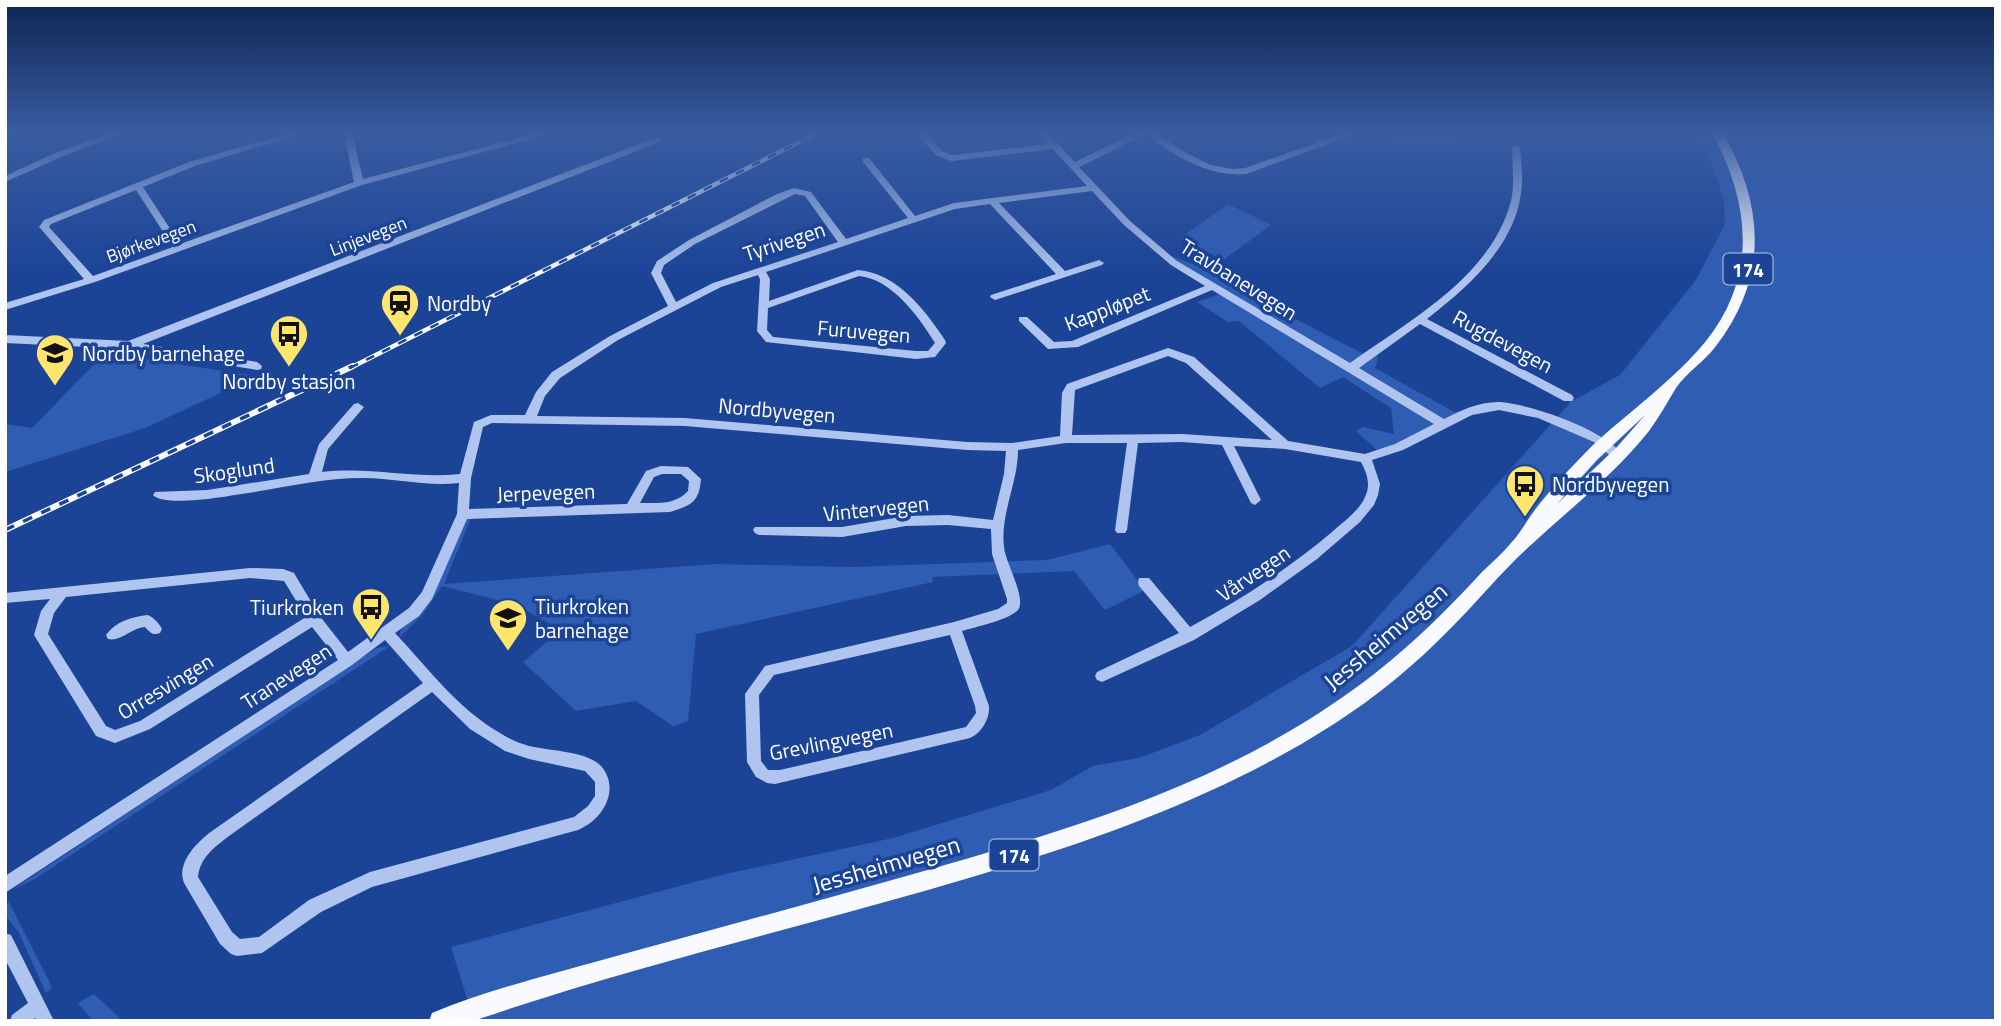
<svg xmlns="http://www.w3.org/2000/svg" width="2001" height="1026" viewBox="0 0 2001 1026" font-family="'Titillium Web',sans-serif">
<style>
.green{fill:#2f5db4}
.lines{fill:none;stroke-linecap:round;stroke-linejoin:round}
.minor{fill:#afc5f0;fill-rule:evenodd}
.major{fill:#f8faff;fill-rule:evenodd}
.rail-far1-casing{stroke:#fff;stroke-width:4.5}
.rail-casing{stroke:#fff;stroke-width:6}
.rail-far1{stroke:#1b4497;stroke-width:2.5;stroke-dasharray:9;stroke-linecap:butt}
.rail{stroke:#1b4497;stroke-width:3.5;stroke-dasharray:10;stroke-linecap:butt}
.labels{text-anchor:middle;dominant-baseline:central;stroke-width:7;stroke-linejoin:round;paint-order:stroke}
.far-street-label{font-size:18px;fill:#fff;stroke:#1b4497}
.shield{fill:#1b4497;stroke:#bbc7e0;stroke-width:2}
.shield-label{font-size:19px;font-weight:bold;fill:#fff}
.street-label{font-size:21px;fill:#fff;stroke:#1b4497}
.poi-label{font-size:21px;fill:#fff;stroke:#1b4497;text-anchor:start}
.near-street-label{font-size:24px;fill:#fff;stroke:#1b4497}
</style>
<rect width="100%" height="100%" fill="#1b4497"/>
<path class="green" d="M1378,133H1462C1435,154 1406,145 1378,133Z
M1687,133H1996V1021H474L451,947L721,875L893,838L1051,790L1093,766L1139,758L1200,735L1352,646L1569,404L1570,398L1574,400L1620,375L1696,280L1725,224L1724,199L1704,144Z
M1228,204L1271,225L1223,260L1180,238Z
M1162,253L1219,273L1248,279V295L1372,358L1376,355L1378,358L1375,368L1458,414L1442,420L1407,448L1377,450L1356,431L1363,427L1394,434L1391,408L1343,377L1320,388L1239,321L1228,322L1197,302L1220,294Z
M105,353L257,376L145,428L5,472V424L32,428Z
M471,518L444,584L716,564L852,567L1047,560L1110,544L1145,590L1105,610L1074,571L932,577L933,582L696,634L688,721L673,726L636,701L576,711L523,662L561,630L514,604L442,586L423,614L399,638L401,630L415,616L467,519Z
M390,646L33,880L12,890L356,661L377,648Z
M9,902L51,985V989L46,993L19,933L5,915V904Z
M94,994L123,1021H93L78,1003Z"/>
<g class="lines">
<path class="minor" d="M5,133H18L5,139Z
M111,133H124L61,157L5,182V176L55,153Z
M289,133H304L195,166L143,187L180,244L354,182L344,133H352L363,179L537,133H553L362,185L95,282L5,310V303L84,279L41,229L39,227L44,220L189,162ZM136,190L173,247L93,276L49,227L51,224Z
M916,133H925L942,151L952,155L1048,144L1039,133H1048L1075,162L1134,133H1156L1186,153L1211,165L1233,169L1245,168L1345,133H1358L1246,174C1208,177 1175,156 1146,134L1079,167L1130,221L1177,261L1350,363C1410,320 1491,277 1511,201C1515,184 1512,165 1512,147L1519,145C1521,153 1521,163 1522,172C1525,237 1474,282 1427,319L1572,395L1574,398L1572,401H1564L1420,324L1359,368L1444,419C1461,410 1481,401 1501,402C1533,405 1603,429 1623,455L1621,458H1613L1594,442L1538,418L1499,410L1472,415L1403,450L1372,460L1380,484L1378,495L1374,505L1360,522L1317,559L1260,600L1194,640L1102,682L1097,680L1095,676L1097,672L1179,633L1139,586L1138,582L1139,578H1149L1190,627C1241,600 1288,569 1332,532C1343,522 1359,511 1365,497C1371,485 1367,473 1361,462L1285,449L1234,446L1261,500L1255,505L1251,503L1222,445L1182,442L1138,443L1127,530L1125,533H1117L1115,530L1127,443H1066L1018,450C1018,483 1000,514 1004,547C1005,562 1027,598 1018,610C1009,620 975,627 962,631L989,706C990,718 982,733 970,738L775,784L767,783L756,777L747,762L745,694L765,666L954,622L998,609L1007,603V599L992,554L991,529L948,525L906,526L842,537L759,535L755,533L753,530L755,527H842L906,516L948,515L993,520L1004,474L1006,451L967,450L685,426L492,423L483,427L471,478L469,509L627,504L646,471L661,466L688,467L701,479C699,503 691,505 670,512L467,519L432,599L419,616L395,633C428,668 458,709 500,733C509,739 519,743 529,746C549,751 587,751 601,766C621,789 603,820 578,830L372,887L321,912L262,953L237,956L231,954L220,944L184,883C176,863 197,842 212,831L423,683L385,640L352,665L5,893V876L338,660L312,627L150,729L115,743L96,736L34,635L41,611L50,599L5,603V593L250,568L283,569L294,573L319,615L348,652L409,608L422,592L457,514L459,483C427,487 395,478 363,478C322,478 282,488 241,494C224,497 164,507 153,495L155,492L207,490L309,474L319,444L354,404L358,403L364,407L328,449L322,472C370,466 414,479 460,474L474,422L491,415H525L536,392L552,372L610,336L668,306L651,273L657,261L689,240L777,194L794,188L811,192L846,239L908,218L863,162V158H869L915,216L954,203L1087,186L1053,149L951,161L936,155ZM1092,191L1124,225L1171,265L1205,286L1072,341L1054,342L1027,317H1019V321L1048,349L1078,347L1212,290L1434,424L1395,444L1365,454L1288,441L1194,357L1168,348L1067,384L1062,393L1060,436L1012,443L967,442L685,418L537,416L545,396L560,378L618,340L721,287L758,275L760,279L757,331L766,342L916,359L935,357L946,343L945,340C925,310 897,273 858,270L769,301L770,279L766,272L955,209L990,204L1056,274L991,295L990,297L995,300L1102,265L1104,263L1099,260L1065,271L999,203ZM795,194L805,196L838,242L713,283L676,302L661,273L664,265L695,244ZM859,276C892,279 919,317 935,343L928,351H916L773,337L767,330L768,308ZM1168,356L1186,363L1272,440L1182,434L1072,435L1075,390ZM662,474H681L689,481L688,491C675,505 658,503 640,503L654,477ZM250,578L284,581L306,617L140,721L115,730L106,726L48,634L54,613L66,597ZM950,635L975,706L976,713L966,727L780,770H768L761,761L759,695L774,675ZM432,692L470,729L505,751L529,759L585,771L595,782V796L588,806L574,817L370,872L309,900L259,937L240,939L232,932L198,877C200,857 215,847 229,836Z
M657,137L660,138V142L143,344L257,362L262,366L261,369L257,370L129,349L5,343V335L128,341Z
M148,615C154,618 159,623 162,629L160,633C152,636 150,632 145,627C131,628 121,642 108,639L106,635C116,621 132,617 148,615Z
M5,933L11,935L54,1021H37L35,1018L32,1021H10L12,1015L28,1003L5,959Z"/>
<path class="major" d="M1712,133H1723C1764,205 1769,277 1716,346C1705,361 1686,373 1676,388C1667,403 1659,417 1649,431C1610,480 1559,517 1515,560C1493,582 1473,606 1451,628C1416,664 1376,697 1334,724C1209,804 1069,849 928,890C777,933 622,970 473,1021H429L432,1013C493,988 557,973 620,955C719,928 818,901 917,873C1062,832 1208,789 1334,703C1390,666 1436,622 1481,573C1491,563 1502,554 1511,543C1522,531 1530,515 1541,502C1557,482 1575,463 1593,445C1630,411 1674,380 1706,341C1758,276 1750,202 1712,133ZM1645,415L1617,447L1557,504L1597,460Z"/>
<g class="rail-far1-casing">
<path id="rail-far1" d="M350,368L817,133"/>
</g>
<g class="rail-casing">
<path id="rail" d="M5,530L353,366"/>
</g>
<use href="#rail-far1" class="rail-far1"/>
<use href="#rail" class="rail"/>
</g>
<linearGradient id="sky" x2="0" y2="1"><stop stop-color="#0f2553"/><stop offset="0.48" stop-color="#395ca1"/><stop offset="1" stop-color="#395ca1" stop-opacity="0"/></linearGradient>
<rect width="2001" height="277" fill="url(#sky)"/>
<defs>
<g id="station-pin" transform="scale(2.0125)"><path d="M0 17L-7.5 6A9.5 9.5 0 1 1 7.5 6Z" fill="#ffe56e" stroke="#1b4497"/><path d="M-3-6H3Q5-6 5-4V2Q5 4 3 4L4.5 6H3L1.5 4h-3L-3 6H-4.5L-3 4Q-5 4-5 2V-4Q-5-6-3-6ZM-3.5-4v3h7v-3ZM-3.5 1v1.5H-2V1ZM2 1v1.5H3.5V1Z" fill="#111"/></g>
<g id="bus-pin" transform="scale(2.0125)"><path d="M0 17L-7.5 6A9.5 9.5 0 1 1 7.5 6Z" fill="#ffe56e" stroke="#1b4497"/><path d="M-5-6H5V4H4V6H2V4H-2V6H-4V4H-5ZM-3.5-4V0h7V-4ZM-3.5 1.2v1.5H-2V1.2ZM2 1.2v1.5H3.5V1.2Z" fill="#111"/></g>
<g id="school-pin" transform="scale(2.0125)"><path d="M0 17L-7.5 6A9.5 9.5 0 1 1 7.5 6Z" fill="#ffe56e" stroke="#1b4497"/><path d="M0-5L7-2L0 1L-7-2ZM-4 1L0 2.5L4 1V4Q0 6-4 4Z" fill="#111"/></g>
</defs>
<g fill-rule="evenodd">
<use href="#station-pin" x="400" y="303"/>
<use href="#bus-pin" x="289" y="334"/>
<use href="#school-pin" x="55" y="353"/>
<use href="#bus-pin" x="1525" y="484"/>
<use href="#bus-pin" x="371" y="607"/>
<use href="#school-pin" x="508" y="618"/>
</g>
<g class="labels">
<g class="far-street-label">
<text transform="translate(368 236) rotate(-21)">Linjevegen</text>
<text transform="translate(151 241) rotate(-20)">Bjørkevegen</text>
</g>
<g class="shield">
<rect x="1723.5" y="253.5" width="49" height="31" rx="5"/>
<rect x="989.5" y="839.5" width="49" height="31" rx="5"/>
</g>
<g class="shield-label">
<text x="1748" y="269">174</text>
<text x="1014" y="855">174</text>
</g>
<g class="street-label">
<text transform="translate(784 241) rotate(-18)">Tyrivegen</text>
<text transform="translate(1239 279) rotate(32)">Travbanevegen</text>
<text transform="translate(1107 308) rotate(-21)">Kappløpet</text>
<text transform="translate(864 331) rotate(5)">Furuvegen</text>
<text transform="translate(1503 341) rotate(28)">Rugdevegen</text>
<text transform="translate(777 410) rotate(5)">Nordbyvegen</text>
<text transform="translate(234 470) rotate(-8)">Skoglund</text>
<text transform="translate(546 492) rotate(-2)">Jerpevegen</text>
<text transform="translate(876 508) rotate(-6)">Vintervegen</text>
<text transform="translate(1253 573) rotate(-34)">Vårvegen</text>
<text transform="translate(286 676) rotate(-33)">Tranevegen</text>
<text transform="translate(165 686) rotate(-31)">Orresvingen</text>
<text transform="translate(831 741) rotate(-11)">Grevlingvegen</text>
</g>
<g class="poi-label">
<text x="427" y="303">Nordby</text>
<text x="82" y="353">Nordby barnehage</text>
<text x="289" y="381" text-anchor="middle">Nordby stasjon</text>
<text x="1552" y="484">Nordbyvegen</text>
<text x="535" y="606">Tiurkroken<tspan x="535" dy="24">barnehage</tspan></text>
<text x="344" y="607" text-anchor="end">Tiurkroken</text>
</g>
<g class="near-street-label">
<text transform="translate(1385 636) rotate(-40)">Jessheimvegen</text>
<text transform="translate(886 864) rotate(-16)">Jessheimvegen</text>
</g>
</g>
<rect width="2001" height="1026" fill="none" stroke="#ffffff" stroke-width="14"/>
</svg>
